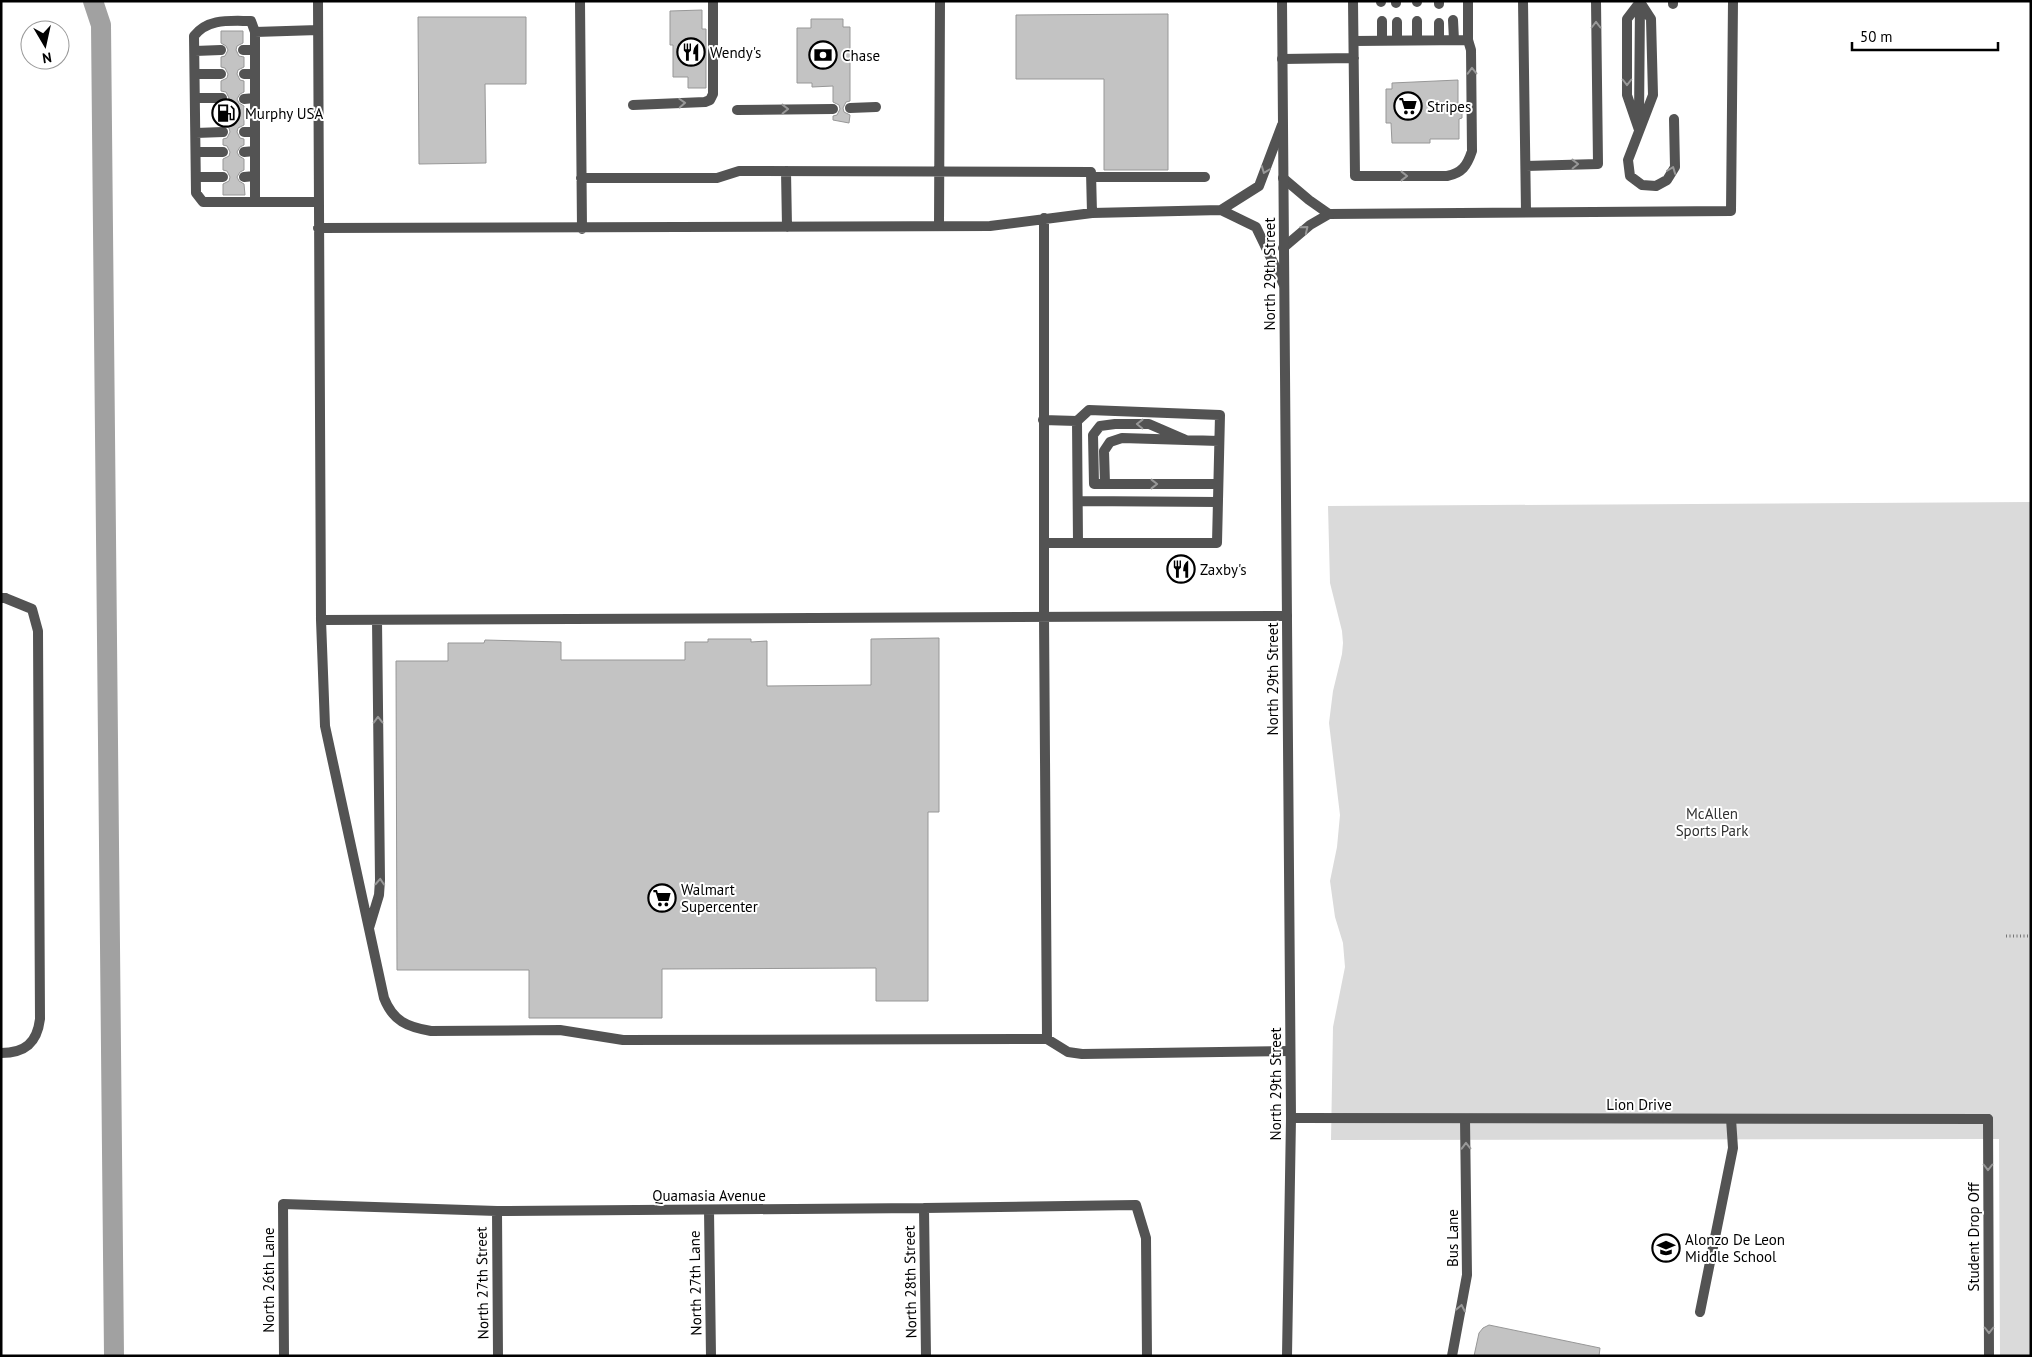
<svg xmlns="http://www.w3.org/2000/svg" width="2032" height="1357" viewBox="0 0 2032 1357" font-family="'PT Sans',sans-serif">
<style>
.park{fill:#dadada}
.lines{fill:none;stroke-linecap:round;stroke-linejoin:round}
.canal{stroke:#a1a1a1;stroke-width:20}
.building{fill:#c3c3c3;stroke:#979797}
.path{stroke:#757575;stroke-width:3;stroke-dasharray:1 2.5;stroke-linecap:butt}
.service{stroke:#535353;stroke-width:10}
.minor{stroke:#535353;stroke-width:10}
.tertiary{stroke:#535353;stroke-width:10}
.oneway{stroke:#989898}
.labels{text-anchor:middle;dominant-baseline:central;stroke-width:4;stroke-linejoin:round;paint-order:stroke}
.poi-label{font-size:15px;fill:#000;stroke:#fff;text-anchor:start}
.street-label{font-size:15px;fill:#000;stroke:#fff}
.park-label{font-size:15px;fill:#313131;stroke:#fff}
</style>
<rect width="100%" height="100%" fill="#fff"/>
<path class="park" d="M2031,502V1356H2000L1999,1139L1331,1140L1333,1027L1345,967L1343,943L1335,917L1330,881L1337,847L1340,815L1329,723L1333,691L1342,654L1343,643L1342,631L1330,583L1328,506Z"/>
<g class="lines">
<path class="canal" d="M93,1L101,25L114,1356"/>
</g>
<path class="building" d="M702,10V29H706V88H688V77H673V45H670V11Z
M1168,14V170H1104V79H1016V15Z
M418,17H526V84H485L486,163L419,164Z
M811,19H843V27H850V101L846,102L843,108L844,112L850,115L849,123L833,120V116L837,115L840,109L839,105L833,102V86L812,87V83H797V28H811Z
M221,31H243V43L237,46L236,50L239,56L244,57V67L238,70L237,74L240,80L244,81V92L240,94L237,99L239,103L244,106V125L238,128L237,132L240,138L244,139V145L240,147L237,152L239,156L244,159V170L240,172L237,177L239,181L244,184L245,195H223V184L229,181L230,177L227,171L223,170V159L229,156L230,152L227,146L223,145V139L227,138L230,132L229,128L223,125L222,120V105L228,102L229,98L226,92L221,91V81L227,78L228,74L225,68L221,67V57L225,56L228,50L226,46L221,43Z
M1458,80V104H1462V118L1459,119V139H1430V143H1392L1391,123H1386V89H1392V83Z
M939,638V812H928V1001H876V968L662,969V1018H529V970H397L396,661H448V643H484L485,640L561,642V660H685V642H708V639H751V642L767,641V686L871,685V639Z
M1489,1325L1600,1348L1599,1356H1474L1479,1333L1483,1328Z"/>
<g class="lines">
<path class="path" d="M2006,936H2031"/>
<path class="service" d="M318,1L321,620L325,726L384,998C393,1021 407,1027 431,1031L560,1030L623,1040L1047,1039L1068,1052L1082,1054L1290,1051
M580,1L582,229
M1353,1L1355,176H1447C1462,173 1467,166 1472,151L1471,50L1468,40V1
M1381,1V2
M1396,1V3
M1417,1V2
M1439,1V4
M1523,1L1526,212
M1640,2L1651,19L1653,95L1628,160L1630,176L1642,185L1656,186L1667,180L1675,167L1674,119
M1673,4V1
M1453,20L1454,40
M1382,21V41
M1417,21V40
M1397,22V41
M1439,23V40
M318,30L255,32V202H318
M255,32L251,21C230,21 208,18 194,36L196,193L203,202H255
M1354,41L1468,40
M243,50H255
M195,51L221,50
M1282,59L1354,58
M195,74H221
M244,74H255
M195,98H222
M244,99L255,98
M633,105L705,102L710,100L713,94V1
M850,108L876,107
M737,110L833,109
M1639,120L1640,2
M1639,130L1627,95V19L1640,2
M244,132H255
M196,133L223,132
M196,152H223
M244,152L255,151
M1526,166L1598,164L1596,1
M786,171L787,227
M196,177H223
M244,177L255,176
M1091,177H1205
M581,178H717L739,171L1091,172L1092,213
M1283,178L1309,200L1329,214
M1221,210L1259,186L1282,125
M1044,218V617L1047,1039
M939,225L940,1
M318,228L990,226L1092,213L1221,210L1256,227L1284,285
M1283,248L1310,225L1329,214L1731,211L1733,1
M1043,420L1077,421L1089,410L1220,415L1217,543H1044
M1077,421L1078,543
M1186,440L1149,424H1115L1100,426L1093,435L1094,484H1218
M1105,484L1104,451L1110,442L1122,438L1219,441
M1078,501L1218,502
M321,620L1287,616
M369,928L379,895L380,880L377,620
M1,1053C25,1053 37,1043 40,1019L38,631L32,609L5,598
M1988,1119L1989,1356
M1700,1312L1733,1148L1731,1119
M1452,1356L1467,1275L1465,1119"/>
<path class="minor" d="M1,598H5
M1291,1118L1988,1119
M924,1208L926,1356
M709,1210L711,1356
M497,1211L498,1356
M284,1356L283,1204L497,1211L924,1208L1136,1205L1146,1238L1147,1356"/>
<path class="tertiary" d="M1282,1L1291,1118L1287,1356"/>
</g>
<defs><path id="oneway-chevron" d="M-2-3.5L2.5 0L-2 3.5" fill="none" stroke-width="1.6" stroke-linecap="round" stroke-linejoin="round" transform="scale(1.25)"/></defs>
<g class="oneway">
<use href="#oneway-chevron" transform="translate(1596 25) rotate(-90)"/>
<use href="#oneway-chevron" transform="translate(1472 71) rotate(-91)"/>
<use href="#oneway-chevron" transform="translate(1627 82) rotate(90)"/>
<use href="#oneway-chevron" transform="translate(682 103) rotate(-3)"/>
<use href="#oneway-chevron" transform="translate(785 109) rotate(-1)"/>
<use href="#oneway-chevron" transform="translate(1575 164) rotate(-1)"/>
<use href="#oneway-chevron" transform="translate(1265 170) rotate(111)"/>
<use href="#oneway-chevron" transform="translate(1672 170) rotate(-69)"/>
<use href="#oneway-chevron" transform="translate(1404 176)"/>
<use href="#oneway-chevron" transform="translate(1305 229) rotate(-39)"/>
<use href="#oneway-chevron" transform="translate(1140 424) rotate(-179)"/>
<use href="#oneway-chevron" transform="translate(1154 484)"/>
<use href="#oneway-chevron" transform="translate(378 720) rotate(-91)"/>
<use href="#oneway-chevron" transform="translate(380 882) rotate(-87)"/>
<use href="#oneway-chevron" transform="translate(1466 1146) rotate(-91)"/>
<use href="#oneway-chevron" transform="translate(1988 1167) rotate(90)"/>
<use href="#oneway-chevron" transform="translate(1461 1308) rotate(-79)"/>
<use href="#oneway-chevron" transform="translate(1989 1330) rotate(90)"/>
</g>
<defs>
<g id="restaurant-ring" transform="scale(1.4375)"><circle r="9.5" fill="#fff" stroke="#000" stroke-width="1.5"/><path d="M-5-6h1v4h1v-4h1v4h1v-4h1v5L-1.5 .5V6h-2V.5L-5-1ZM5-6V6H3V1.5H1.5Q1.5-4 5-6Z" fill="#000"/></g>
<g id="bank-ring" transform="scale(1.4375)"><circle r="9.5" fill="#fff" stroke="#000" stroke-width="1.5"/><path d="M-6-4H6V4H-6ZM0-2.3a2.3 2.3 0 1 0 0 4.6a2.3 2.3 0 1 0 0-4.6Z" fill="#000"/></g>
<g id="supermarket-ring" transform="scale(1.4375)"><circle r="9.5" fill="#fff" stroke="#000" stroke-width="1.5"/><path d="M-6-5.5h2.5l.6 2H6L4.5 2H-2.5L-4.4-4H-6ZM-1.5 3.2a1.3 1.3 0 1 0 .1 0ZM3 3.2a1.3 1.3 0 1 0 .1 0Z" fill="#000"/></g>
<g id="fuel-ring" transform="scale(1.4375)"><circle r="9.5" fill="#fff" stroke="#000" stroke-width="1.5"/><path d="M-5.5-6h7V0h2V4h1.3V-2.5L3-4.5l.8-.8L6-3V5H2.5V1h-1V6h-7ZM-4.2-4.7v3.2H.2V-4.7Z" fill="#000"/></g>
<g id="school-ring" transform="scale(1.4375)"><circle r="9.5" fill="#fff" stroke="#000" stroke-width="1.5"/><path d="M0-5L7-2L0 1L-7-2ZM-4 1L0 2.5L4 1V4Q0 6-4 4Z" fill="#000"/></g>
</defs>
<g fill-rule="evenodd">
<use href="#restaurant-ring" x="691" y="52"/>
<use href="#bank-ring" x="823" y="55"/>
<use href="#supermarket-ring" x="1408" y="106"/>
<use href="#fuel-ring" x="226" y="113"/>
<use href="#restaurant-ring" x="1181" y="569"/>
<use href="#supermarket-ring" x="662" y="898"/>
<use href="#school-ring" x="1666" y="1248"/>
</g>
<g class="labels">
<g class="poi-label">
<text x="710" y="52">Wendy's</text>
<text x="842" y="55">Chase</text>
<text x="1427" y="106">Stripes</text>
<text x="245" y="113">Murphy USA</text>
<text x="1200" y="569">Zaxby's</text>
<text x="681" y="889">Walmart<tspan x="681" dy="17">Supercenter</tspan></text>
<text x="1685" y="1239">Alonzo De Leon<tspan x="1685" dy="17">Middle School</tspan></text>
</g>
<g class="street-label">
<text transform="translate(1269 274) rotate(-90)">North 29th Street</text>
<text transform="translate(1272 679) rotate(-90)">North 29th Street</text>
<text transform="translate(1275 1084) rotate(-90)">North 29th Street</text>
<text x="1639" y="1104">Lion Drive</text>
<text x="709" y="1195">Quamasia Avenue</text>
<text transform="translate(1973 1237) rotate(-90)">Student Drop Off</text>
<text transform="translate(1452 1238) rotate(-90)">Bus Lane</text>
<text transform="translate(268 1280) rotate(-90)">North 26th Lane</text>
<text transform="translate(910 1282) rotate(-91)">North 28th Street</text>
<text transform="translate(482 1283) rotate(-91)">North 27th Street</text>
<text transform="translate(695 1283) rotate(-91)">North 27th Lane</text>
</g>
<g class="park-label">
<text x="1712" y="813">McAllen<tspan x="1712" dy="17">Sports Park</tspan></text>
</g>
</g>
<rect width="2032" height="1357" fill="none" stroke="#000000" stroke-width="5"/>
<g transform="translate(45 45) rotate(171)"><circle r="24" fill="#ffffff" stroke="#999999"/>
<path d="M0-4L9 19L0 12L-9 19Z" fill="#000000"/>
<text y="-8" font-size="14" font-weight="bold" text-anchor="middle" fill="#000000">N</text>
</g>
<path d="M1852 42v8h146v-8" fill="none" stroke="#000000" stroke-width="2.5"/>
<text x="1860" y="42" font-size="15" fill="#000000" stroke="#ffffff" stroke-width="4" paint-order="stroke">50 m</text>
</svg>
